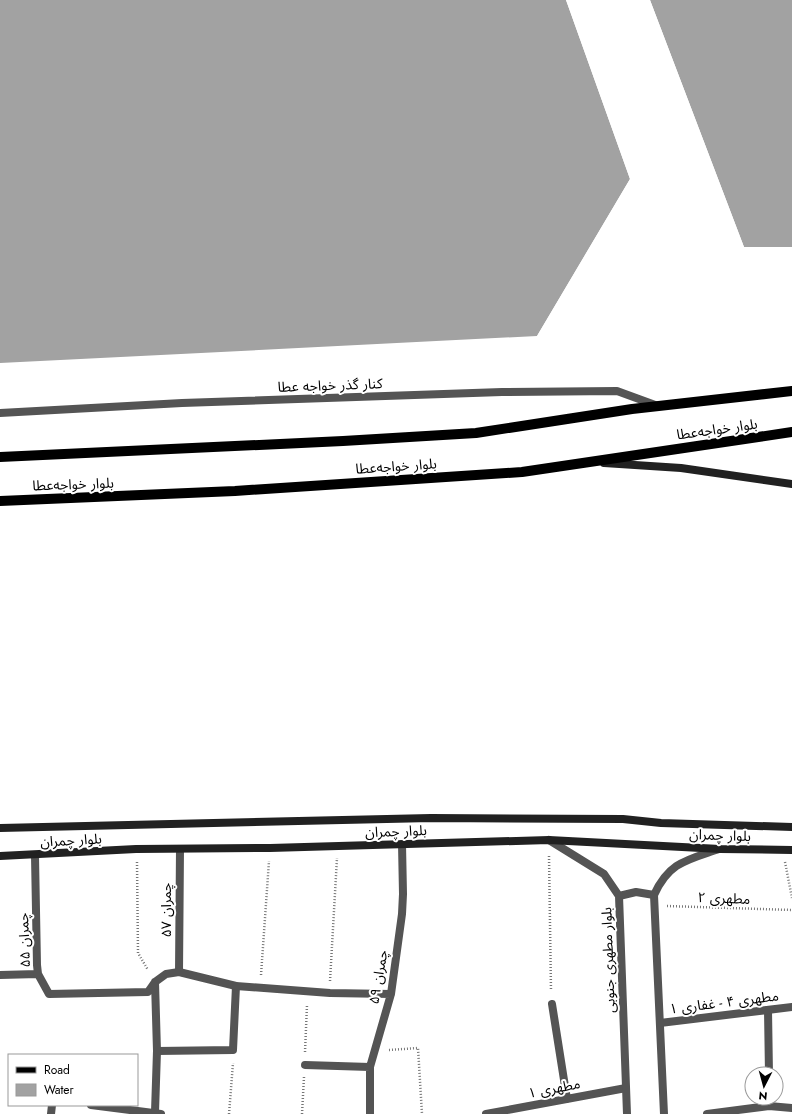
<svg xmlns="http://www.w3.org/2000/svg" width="792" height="1114" viewBox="0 0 792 1114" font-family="Jost,'Noto Sans Arabic',sans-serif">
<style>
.water{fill:#a2a2a2}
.pier{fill:#fff}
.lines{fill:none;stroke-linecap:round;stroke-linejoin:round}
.path{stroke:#767676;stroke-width:2.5;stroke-dasharray:1 2;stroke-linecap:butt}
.service{stroke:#545454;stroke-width:8}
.minor{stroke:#545454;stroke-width:8}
.tertiary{stroke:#545454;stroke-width:8}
.secondary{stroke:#212121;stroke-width:8}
.primary{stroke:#000;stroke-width:10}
.labels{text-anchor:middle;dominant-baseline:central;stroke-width:4;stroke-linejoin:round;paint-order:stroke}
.street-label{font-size:14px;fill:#000;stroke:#fff}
</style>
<rect width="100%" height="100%" fill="#fff"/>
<path class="water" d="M0,0H566L630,179L537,336L0,363Z
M650,0H792V247H744Z"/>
<path class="pier" d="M566,0H568L632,179L541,335L537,336L630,179Z
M648,0H650L744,247H742Z"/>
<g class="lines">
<path class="path" d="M549,856L551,991
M137,862L138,953L148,970
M785,862L792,898
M667,906L792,910
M261,975L269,861
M330,981L337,858
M389,1050L418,1048L422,1114
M305,1052L307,1005
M229,1114L233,1063
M302,1114L304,1077"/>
<path class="service" d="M179,972L180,849
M768,1010L769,1074
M157,1051L233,1050L236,986
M91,1105L161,1114
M51,1114L52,1105
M707,1114L769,1106L792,1108"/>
<path class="minor" d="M35,856L37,965L38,974L49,994L148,992L155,982L166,974L179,972L236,986L330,993L391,994
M0,975L38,974
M552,1004L567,1099
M660,1023L792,1007
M305,1065L370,1067
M155,1112L157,1051L155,982
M370,1114V1067L391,994L402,914L403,894L402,844
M486,1114L626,1088"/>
<path class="tertiary" d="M0,413L182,403L502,392L617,391L658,406
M549,840L604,874L619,896L627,1114
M619,896L636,892L654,895
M664,1114L654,895C669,862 687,860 719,849"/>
<path class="secondary" d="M604,463L681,468L792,484
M0,828L431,818L623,819L661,823L792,827
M0,856L136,849L270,848L549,840L720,849L792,850"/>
<path class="primary" d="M0,457L343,441L476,433L632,409L792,391
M0,501L235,491L522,472L792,432"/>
</g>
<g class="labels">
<g class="street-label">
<text transform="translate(330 385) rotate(-2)">کنار گذر خواجه عطا</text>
<text transform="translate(717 429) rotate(-8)">بلوار خواجه‌عطا</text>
<text transform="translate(396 466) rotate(-4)">بلوار خواجه‌عطا</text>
<text transform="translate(73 484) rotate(-2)">بلوار خواجه‌عطا</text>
<text transform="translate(396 831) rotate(-2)">بلوار چمران</text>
<text transform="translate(720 835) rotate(2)">بلوار چمران</text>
<text transform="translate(71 840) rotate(-3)">بلوار چمران</text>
<text transform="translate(724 898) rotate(2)">مطهری ۲</text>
<text transform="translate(166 910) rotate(-90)">چمران ۵۷</text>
<text transform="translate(24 940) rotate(-92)">چمران ۵۵</text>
<text transform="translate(608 960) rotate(-92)">بلوار مطهری جنوبی</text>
<text transform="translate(378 977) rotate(-80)">چمران ۵۹</text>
<text transform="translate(724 1002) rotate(-7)">مطهری ۴ - غفاری ۱</text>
<text transform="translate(554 1088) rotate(-11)">مطهری ۱</text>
</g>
</g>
<rect x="8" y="1054" width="130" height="52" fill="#ffffff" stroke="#999999"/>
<rect x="16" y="1067" width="20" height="6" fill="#000000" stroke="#999999"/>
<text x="44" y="1074" font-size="12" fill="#000000">Road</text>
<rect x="16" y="1084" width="20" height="12" fill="#a2a2a2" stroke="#999999"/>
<text x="44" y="1094" font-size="12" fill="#000000">Water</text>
<g transform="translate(764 1086) rotate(186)"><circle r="19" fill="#ffffff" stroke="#999999"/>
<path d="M0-3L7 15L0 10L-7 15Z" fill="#000000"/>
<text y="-6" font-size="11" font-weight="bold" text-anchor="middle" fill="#000000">N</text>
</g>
</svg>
